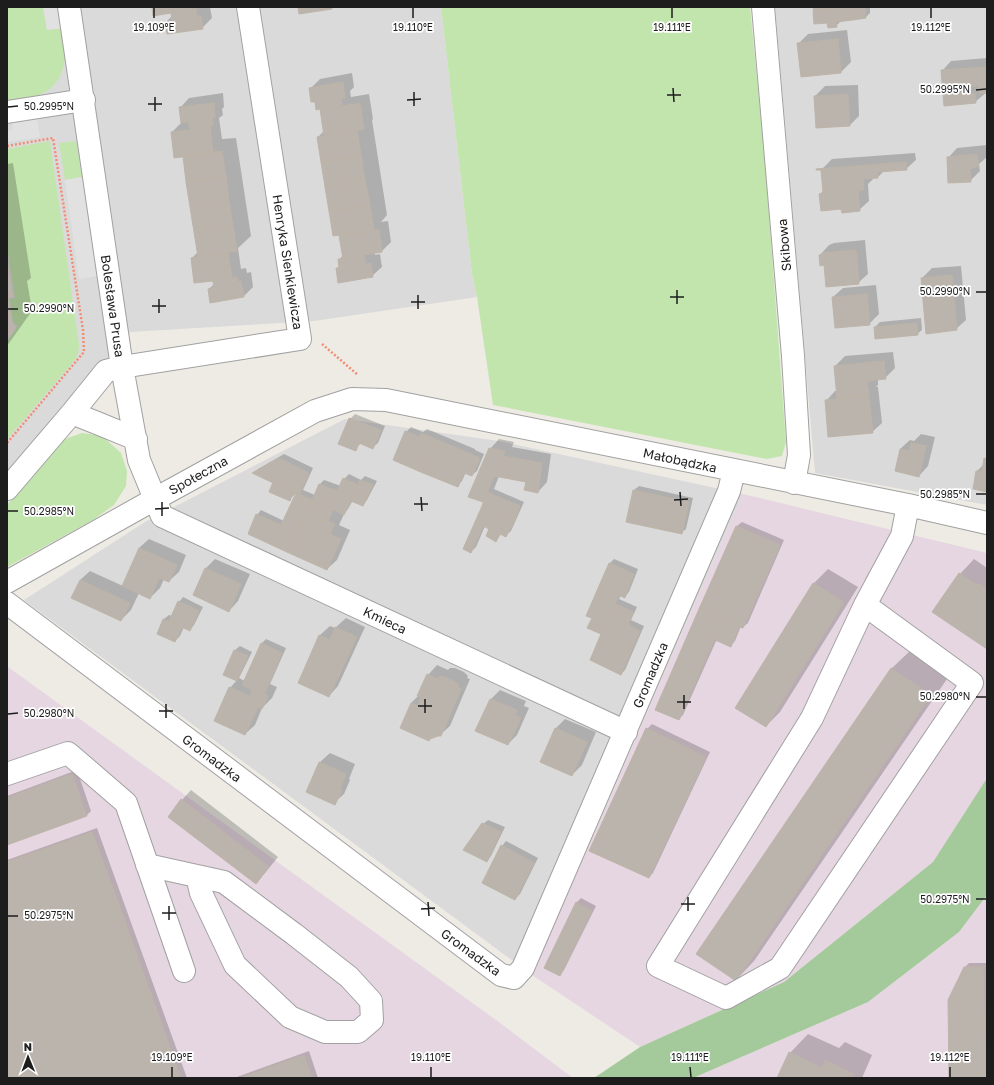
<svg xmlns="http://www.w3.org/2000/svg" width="994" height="1085" viewBox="0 0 994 1085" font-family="'Golos Text',sans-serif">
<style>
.residential{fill:#dbdada}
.industrial{fill:#e6d6e2}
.grass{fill:#c2e5ad}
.forest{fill:#a4ca9b}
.parking{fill:#e1e1e1}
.shadow{fill:#0003}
.building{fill:#bab4ad;stroke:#beb4a7}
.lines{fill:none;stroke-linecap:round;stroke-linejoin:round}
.minor-casing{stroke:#a1a1a1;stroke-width:24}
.path{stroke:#f08d73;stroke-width:2.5;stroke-dasharray:2 2;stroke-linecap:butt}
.minor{stroke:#fff;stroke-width:22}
.ticks{fill:none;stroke:#1d1d1d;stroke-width:1.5}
.labels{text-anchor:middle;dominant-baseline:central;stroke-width:3.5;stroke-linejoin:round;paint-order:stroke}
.street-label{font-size:13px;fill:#1d1d1d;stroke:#fff}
.ticks-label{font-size:10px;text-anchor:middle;fill:#1d1d1d;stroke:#fff;stroke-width:3.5;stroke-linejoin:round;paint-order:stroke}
</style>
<rect width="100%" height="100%" fill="#eeebe4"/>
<path class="residential" d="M7,7H441L472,274L477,297L314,321L130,332L7,480Z
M775,7H987V505L815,473Z
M345,419L499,441L743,494L532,975L24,600L145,522Z"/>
<path class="industrial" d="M743,494L987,553V778L933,862L784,982L640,1047L532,975Z
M8,667L496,1020L573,1078H7V668Z
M987,895V1078H693L868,1002L959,932Z"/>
<path class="grass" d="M7,7H43L47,30L64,28L69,51C64,58 65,64 62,71C52,98 31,97 7,101Z
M441,7H750L765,161L786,442L782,456L767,459L493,405L477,297L472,274Z
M50,141L79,345L78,354L74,361L7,439V342L18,326L13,322L10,299L15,298L7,246V149Z
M76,141L82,177L65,180L59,143Z
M82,433L102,436L121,453L127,471L126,486L114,505L93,520L7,567V505L62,440Z"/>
<path class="forest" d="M987,778V895L959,932L868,1002L693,1078H594L640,1047L784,982L933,862Z"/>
<path class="parking" d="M43,7H61L64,28L47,30Z
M37,119L40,137L7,142V131L13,130L12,123Z
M82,177L98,276L79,279L65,180Z"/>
<path class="shadow" d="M153,7H210L212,18L202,28L166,22L172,16V12Z
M814,7H870V13L866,17L841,21L836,26L828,22L814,10Z
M847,30L851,62L841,72L802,76L798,44L808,34Z
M987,58V92L975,102L945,104L942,71L951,61Z
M352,73L354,87L350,91L351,97L369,94L373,119L372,120L387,215L381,222L388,221L391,242L382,251L375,252V255L380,254L382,267L372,276L337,269L340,266L339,260L343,255L340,236L342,234L318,137L324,131L320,108L310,89L320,79Z
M858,85L859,116L850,125L815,96L825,86Z
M223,93L224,107L222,109L223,115L219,118L222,139L236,138L251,236L238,248L241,269L246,268L247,273L251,272L253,287L243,297L209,289L215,283L214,279L192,258L198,252L184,156L172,132L182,122L180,108L189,98Z
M987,145V157L979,164L980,171L970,181L948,158L957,148Z
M915,153L916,160L906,169L884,171L878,177H873V179L868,184L869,201L859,210L842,208L820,194L824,190L822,169L832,159Z
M13,163L31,278L27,281L31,304L34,308L7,346V164Z
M865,240L868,274L858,283L825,263L820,255L829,245L834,243Z
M961,266L966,320L956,329L922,278L932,268Z
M876,285L879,314L869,324L833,297L843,288Z
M921,318L922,330L917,334L875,327L880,322Z
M893,352L895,368L885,378L878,379V385L876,387H878L882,423L872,432L826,401L835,391H838L835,366L845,356Z
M355,414L385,426L378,443L373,447L361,443L355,449L350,419Z
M411,427L423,432L427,429L475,449V450L484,454L477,471L472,475L466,472L462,481L457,486L406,432Z
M921,434L935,437L928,466L919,476L900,449L910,440L914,441Z
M499,439L514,442L512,447L551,454L547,482L538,492L527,482L499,476L494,489L524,502L511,531L506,535L502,533L496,540L490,529L485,526L476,547L471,552L486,498L483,501L490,449Z
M284,454L313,468L303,490L315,495L320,484L324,480L341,486L344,479L349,474L361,480L365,476L377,481L367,500L363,505L353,500L348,509L344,514L339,525L350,530L337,560L327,569L257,515L261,510L284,521L297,492L290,499L274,482L254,473L258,469Z
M987,457V491L977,471L984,464Z
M639,486L693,498L686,529L681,533L627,522L634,490Z
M742,522L784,540L748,623L743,627L741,626L735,641L730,646L717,639L683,715L679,719L656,709L737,526Z
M149,539L186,555L179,572L169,581L164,579L160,588L150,598L139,593L131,610L121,620L80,580L90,571L123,586L139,548Z
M215,559L250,574L238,601L229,611L194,595L206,568Z
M614,559L638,569L629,592L625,596L621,595L619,599L637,607L631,620L644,626L625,670L621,674L602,634L593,618L587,616L610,563Z
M974,559L987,568V648L960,574Z
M828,569L858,587L780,712L766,726L736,708L814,583Z
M183,597L203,607L194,625L190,630L184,627L180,636L175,641L158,633L164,619L169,615L172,616L179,602Z
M346,618L365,627L338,686L329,696L299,683L320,635L330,626L335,628Z
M266,639L286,648L270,684L277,687L272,698L262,708L255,725L245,734L230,688L237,680L224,674L235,650L240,646L252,652L239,678L245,681L262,643Z
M911,650L949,676L754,961L736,980L697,954L892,668Z
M437,665L448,670L450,668H455L464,672L468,676L467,678L470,679L450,726L440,735L401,727L411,703L418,696L428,675Z
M500,690L526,701L524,706L529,708L517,735L508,744L477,730L491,699Z
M565,719L596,732L582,765L572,775L556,728Z
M652,724L710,752L653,873L649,877L647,729Z
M330,753L355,764L349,779L350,780L344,794L334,803L307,791L320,762Z
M77,770L91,811L87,815L7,844V796Z
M191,790L278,857L265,873L256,883L182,800Z
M488,820L505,827L491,856L487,861L483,824Z
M97,828L187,1078H7V860Z
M506,841L538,858L520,894L515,899L502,846Z
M581,898L596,906L564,970L560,975L576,903Z
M969,963H987V1078H950L964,968Z
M808,1034L839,1048L845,1042L872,1055L862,1078H778L790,1053Z
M309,1051L318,1078H234Z"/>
<path class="building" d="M152,7H191V9H196L197,16H201L203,29L167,34L165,22L172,21L171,13L153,16Z
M298,7H332V9L299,14Z
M813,7H840L813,9Z
M840,7H852L853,20L836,22L837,27L828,28L827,23L814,24L813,10Z
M852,7H865L866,18L853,20Z
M838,39L841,73L801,77L797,43Z
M987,67V93H979V86L956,87V94L975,93L976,103L944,106L941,70Z
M343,82L345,98H341L342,106L360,103L364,129L324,136L320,109L316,110L315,102H311L309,88Z
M848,94L850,126L816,128L814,96Z
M214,103L215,117H212L213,126H210L213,153L174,158L171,132L190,130L188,122L181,123L179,107Z
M357,130L361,155L321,162L317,137Z
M222,151L226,176L186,182L183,156Z
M977,154L979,166L970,169L971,182L948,183L947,157Z
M361,155L365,180L325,187L321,162Z
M906,162L907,170L877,172L878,178L863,179L864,190H858L860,211L842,213L841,209L821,211L819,194L823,193L821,170H816V169Z
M226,176L229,201L190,207L186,182Z
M365,180L370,205L329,211L325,187Z
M229,201L233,226L194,232L190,207Z
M370,205L374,230L333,236L329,211Z
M233,226L237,251L198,257L194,232Z
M374,230H379L382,252L364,255L366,264L371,263L373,277L338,283L336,268H339L338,259H343L339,236Z
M856,250L859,284L826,287L824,265L820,266L819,255L823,254V253Z
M228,252L232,278L237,277L238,282L241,281L244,297L210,303L208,289L214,287L213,281L194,283L191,258Z
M7,261L13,297L7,298Z
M952,275L957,330L926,334L921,278Z
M867,294L870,325L835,328L832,297Z
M7,298H8L12,323L16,327L7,340Z
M917,323L918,335L875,339L874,327Z
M884,361L886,379L867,381L869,395L837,398L834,366Z
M869,396L873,433L828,437L825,400Z
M349,418L381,430L373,449L359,443L356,451L338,444Z
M405,431L420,437L421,433L438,440L423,473L393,460Z
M438,440L480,458L472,476L464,473L458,487L423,473Z
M911,443L926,446L919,477L895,471L900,449L909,451Z
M489,448L505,451L483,502L468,497Z
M503,456L542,463L538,493L524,490L526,482L494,476Z
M279,458L309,473L299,495L252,473Z
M984,458L987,459V492L973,489L976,471L982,472Z
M343,478L358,485L344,515L329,508Z
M360,480L373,485L363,506L351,501Z
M273,482L293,492L290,501L269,492Z
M319,484L337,491L329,508L312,500Z
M633,490L689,502L682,534L626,522Z
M487,492L520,506L515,520L482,506Z
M296,493L312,500L289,553L248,534L256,514L281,525Z
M312,500L333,510L328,521L335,524L330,534L341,539L327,570L289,553Z
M482,506L515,520L506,537L500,534L496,542L486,536L489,529L475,522Z
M475,522L483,526L471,553L463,549Z
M736,526L780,545L743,628L739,627L731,647L715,640L723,620L699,609Z
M139,548L177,565L169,582L159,578L150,599L122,586Z
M609,563L634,574L625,598L599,586Z
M205,568L241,584L229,612L193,595Z
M959,573L977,585L979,583L987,589V649L932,612Z
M80,580L130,603L121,621L71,598Z
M813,583L844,602L766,727L735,708Z
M599,586L619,595L601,634L587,628L592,618L586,616Z
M178,601L199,611L190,631L169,621Z
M614,603L633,612L628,625L640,631L621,675L590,660Z
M699,609L723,620L679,720L655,710Z
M163,619L182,627L175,642L157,634Z
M335,627L357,637L329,697L298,683L319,635L330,640Z
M261,643L282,653L264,695L242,685Z
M234,650L248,656L237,681L223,675Z
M891,668L931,695L736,981L696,954Z
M427,674L438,679L439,677H445L455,682L459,685L458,688L461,689L441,736H438L430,739L429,741L400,728L411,703L418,706L421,697L417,696Z
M229,687L250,696L252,690L268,696L262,709L258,707L245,735L214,721Z
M490,699L517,710L515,715L521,718L508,745L475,731Z
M555,728L587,742L572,776L540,762Z
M646,728L706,757L649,878L589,851Z
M319,762L346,774L340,789L342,790L335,805L306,792Z
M72,774L87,816L7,845V798Z
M181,799L269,867L256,884L168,817Z
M482,823L501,832L487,862L463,850Z
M92,832L122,913L181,1078H7V862Z
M501,845L534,863L515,900L482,883Z
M576,902L592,911L560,976L544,968Z
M964,967H983L986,1078H949L948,1000Z
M789,1052L822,1068L825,1060L854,1074L852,1078H777Z
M304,1055L312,1078H240Z"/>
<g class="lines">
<g class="minor-casing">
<path id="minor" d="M248,7L300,339L122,367L139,460L162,516L626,732
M763,7L793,356L799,455L794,483
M7,112L84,100
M72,413L102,425L136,439
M7,489L72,413L106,371L122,367L69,7
M7,582L155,499L315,411L352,399L386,400L908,505L987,523
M7,603L501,975L514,978L523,968L729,491L734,471
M865,605L972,683L780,968L726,998L658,966L812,718L865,605L902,536L908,505
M7,774L68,753L126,803L184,971
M147,865L224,882L294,934L349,977L371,1001L372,1020L358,1032H325L290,1017L235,965L201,893L197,876"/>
</g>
<path class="path" d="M7,146L53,138L83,330L84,352L7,443
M322,344L358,375"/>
<use href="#minor" class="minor"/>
</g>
<path class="ticks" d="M154,8V18M413,8V18M672,8V18M931,8V18M673,88L674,102M976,90L986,89M414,92V106M667,95H681M155,97V111M407,100L421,99M148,104H162M8,107L18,106M677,290V304M976,292H986M418,295V309M670,297H684M159,299V313M411,302H425M152,306H166M8,309H18M680,492L681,506M976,494H986M421,497L422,511M674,500L688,499M162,502V516M414,504H428M155,509L169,508M8,511H18M684,695V709M976,697H986M425,699V713M677,702H691M166,704V718M418,706H432M159,711H173M8,714L18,713M688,897V911M976,899H986M428,902L429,916M681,904H695M169,906V920M421,909L435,908M162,913H176M8,916H18M172,1067V1077M431,1067V1077M690,1067L691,1077M950,1067V1077"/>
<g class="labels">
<g class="street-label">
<text transform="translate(784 245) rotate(-95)">Skibowa</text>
<text transform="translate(288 262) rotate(81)">Henryka Sienkiewicza</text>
<text transform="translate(113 306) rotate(82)">Bolesława Prusa</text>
<text transform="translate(680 460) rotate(12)">Małobądzka</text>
<text transform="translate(198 475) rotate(-29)">Społeczna</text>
<text transform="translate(385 620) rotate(25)">Kmieca</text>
<text transform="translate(650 675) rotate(-67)">Gromadzka</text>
<text transform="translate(212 758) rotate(37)">Gromadzka</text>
<text transform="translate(471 952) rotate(36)">Gromadzka</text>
</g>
</g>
<g class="ticks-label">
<text x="154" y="31">19.109°E</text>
<text x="413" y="31">19.110°E</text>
<text x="672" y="31">19.111°E</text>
<text x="931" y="31">19.112°E</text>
<text x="945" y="93">50.2995°N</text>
<text x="49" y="110">50.2995°N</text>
<text x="945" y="295">50.2990°N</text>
<text x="49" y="312">50.2990°N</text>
<text x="945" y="498">50.2985°N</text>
<text x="49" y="515">50.2985°N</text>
<text x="945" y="700">50.2980°N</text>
<text x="49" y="717">50.2980°N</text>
<text x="945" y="903">50.2975°N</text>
<text x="49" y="919">50.2975°N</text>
<text x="172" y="1061">19.109°E</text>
<text x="431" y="1061">19.110°E</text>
<text x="690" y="1061">19.111°E</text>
<text x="950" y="1061">19.112°E</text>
</g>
<rect width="994" height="1085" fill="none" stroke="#1d1d1d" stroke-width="16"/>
<g transform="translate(28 1057) rotate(359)" stroke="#ffffff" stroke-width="3" paint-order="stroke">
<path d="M0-3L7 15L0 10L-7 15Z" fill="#1d1d1d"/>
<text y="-6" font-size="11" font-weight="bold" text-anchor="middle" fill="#1d1d1d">N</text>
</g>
</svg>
